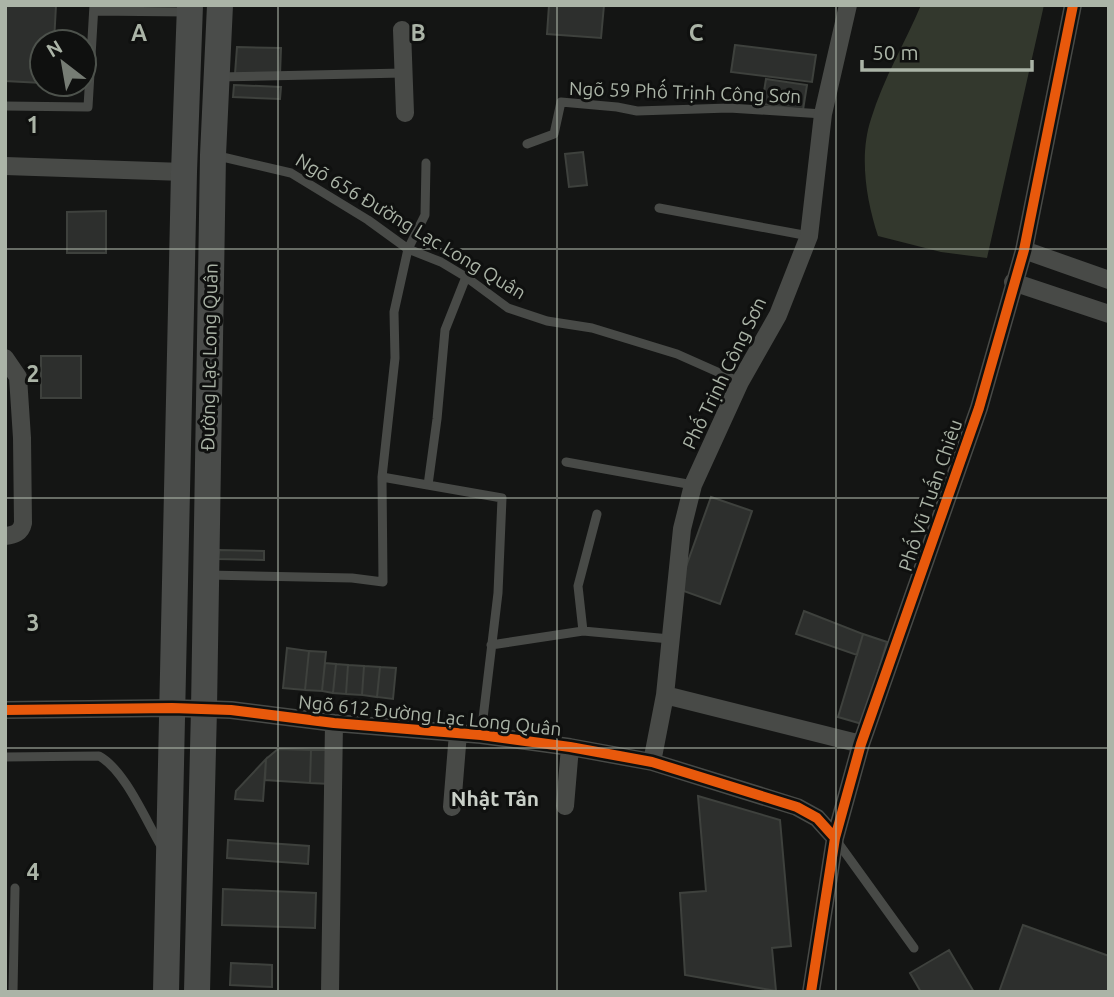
<svg xmlns="http://www.w3.org/2000/svg" width="1114" height="997" viewBox="0 0 1114 997" font-family="Ubuntu,sans-serif">
<style>
.water{fill:#33382d}
.building{fill:#2d2f2d;stroke:#3e413d;stroke-width:2}
.lines{fill:none;stroke-linecap:round;stroke-linejoin:round}
.service{stroke:#484a47;stroke-width:9}
.minor{stroke:#484a47;stroke-width:18}
.secondary{stroke:#4a4c4a;stroke-width:26}
.cycleway-casing{stroke:#0f100f;stroke-width:15}
.cycleway{stroke:#e8590c;stroke-width:10}
.grid{fill:none;stroke:#abb4a7;stroke-width:2;stroke-opacity:0.55}
.labels{text-anchor:middle;dominant-baseline:central;stroke-width:6;stroke-linejoin:round;paint-order:stroke}
.street-label{font-size:19px;fill:#abb4a7;stroke:#0f100f}
.neighbourhood-label{font-size:21px;font-weight:bold;fill:#cad0c8;stroke:#0f100f}
.grid-label{font-size:23px;text-anchor:middle;font-weight:bold;fill:#abb4a7;stroke:#0f100f;stroke-width:6;stroke-linejoin:round;paint-order:stroke}
</style>
<rect width="100%" height="100%" fill="#141514"/>
<path class="water" d="M921,5H1044L987,258L941,252L878,236C866,200 859,155 871,119C883,79 905,43 921,5Z"/>
<path class="building" d="M5,5H56L54,42H42V83L5,81Z
M549,5H604L601,38L547,34Z
M735,45L816,55L812,82L731,72Z
M237,47L281,48L280,75L235,74Z
M766,79L807,85L803,110L762,104Z
M234,85L281,87L280,99L233,97Z
M583,152L587,185L569,187L565,154Z
M106,211V253H67V212Z
M41,356H81V398H41Z
M711,497L752,511L720,604L678,589Z
M219,550L264,551V560L218,559Z
M804,611L863,634L857,655L796,634Z
M863,634L887,642L862,724L838,717Z
M287,648L309,651L305,690L283,688Z
M309,651L326,652L322,691L305,690Z
M325,663L336,664L333,693L322,691Z
M336,664L348,665L346,694L333,693Z
M348,665L364,666L362,695L346,694Z
M364,666L380,667L377,697L362,695Z
M380,667L396,668L393,699L377,697Z
M278,749L311,750L310,783L265,780L266,759Z
M311,750H331V784L310,783Z
M266,759L263,801L235,799L236,791Z
M698,796L780,820L791,946L772,948L776,991L685,975L680,893L706,891Z
M228,840L309,846L308,864L227,858Z
M223,889L316,893L315,928L222,925Z
M1023,925L1109,956V992H999Z
M949,950L974,992H921L910,973Z
M231,963L272,965V987L230,985Z"/>
<g class="lines">
<path class="service" d="M94,11L187,12
M218,77L403,73
M5,106L88,107L94,5
M527,144L554,134L561,102L617,107L637,111L729,108L823,114
M214,155L291,173L368,220L408,249L441,262L466,277L508,308L547,321L592,328L677,354L740,382
M659,208L809,236
M566,462L693,485
M382,477L395,358L394,312L408,249L425,215L426,163
M428,485L437,419L445,330L466,277
M207,575L352,578L383,582L382,477L502,498L498,593L481,735
M583,631L578,586L597,514
M491,645L583,631L670,639
M5,757L99,756C125,770 146,821 161,846
M836,840L914,948
M13,992L15,888"/>
<path class="minor" d="M402,30L405,113
M5,166L184,172
M1024,250L1109,280
M1013,282L1109,314
M5,358L18,377L22,438L23,523C21,533 14,535 5,536
M665,695L861,744
M5,710L172,708L231,710L334,723L481,735L570,747L652,762L797,807L817,818L835,838
M652,762L665,695L682,529L693,485L740,382L778,315L809,236L823,114L848,5
M565,806L570,747
M452,807L458,733
M330,992L334,723
M811,992L835,838L861,744L979,408L1024,250L1073,5"/>
<path class="secondary" d="M166,992L184,172L190,5
M197,992L204,709L213,155L220,5"/>
<g class="cycleway-casing">
<path id="cycleway" d="M5,710L172,708L231,710L334,723L481,735L570,747L652,762L797,807L817,818L835,838
M811,992L835,838L861,744L979,408L1024,250L1073,5"/>
</g>
<use href="#cycleway" class="cycleway"/>
</g>
<path class="grid" d="M278,5V992M557,5V992M836,5V992M5,249H1109M5,498H1109M5,748H1109"/>
<g class="labels">
<g class="street-label">
<text transform="translate(685 92) rotate(2)">Ngõ 59 Phố Trịnh Công Sơn</text>
<text transform="translate(411 226) rotate(31)">Ngõ 656 Đường Lạc Long Quân</text>
<text transform="translate(209 357) rotate(-89)">Đường Lạc Long Quân</text>
<text transform="translate(724 373) rotate(-64)">Phố Trịnh Công Sơn</text>
<text transform="translate(930 495) rotate(-71)">Phố Vũ Tuấn Chiêu</text>
<text transform="translate(430 715) rotate(6)">Ngõ 612 Đường Lạc Long Quân</text>
</g>
<g class="neighbourhood-label">
<text x="495" y="798">Nhật Tân</text>
</g>
</g>
<g class="grid-label">
<text x="139" y="41">A</text>
<text x="418" y="41">B</text>
<text x="696" y="41">C</text>
<text x="33" y="133">1</text>
<text x="33" y="382">2</text>
<text x="33" y="631">3</text>
<text x="33" y="880">4</text>
</g>
<rect width="1114" height="997" fill="none" stroke="#abb4a7" stroke-width="14"/>
<g transform="translate(63 63) rotate(329)"><circle r="33" fill="#0f100f" stroke="#4d524c" stroke-width="2"/>
<path d="M0-5L12 26L0 18L-12 26Z" fill="#767c74"/>
<text y="-10" font-size="19" font-weight="bold" text-anchor="middle" fill="#abb4a7">N</text>
</g>
<path d="M862 60v10h170v-10" fill="none" stroke="#abb4a7" stroke-width="3.5"/>
<text x="872" y="60" font-size="21" fill="#abb4a7" stroke="#0f100f" stroke-width="5" paint-order="stroke">50 m</text>
</svg>
